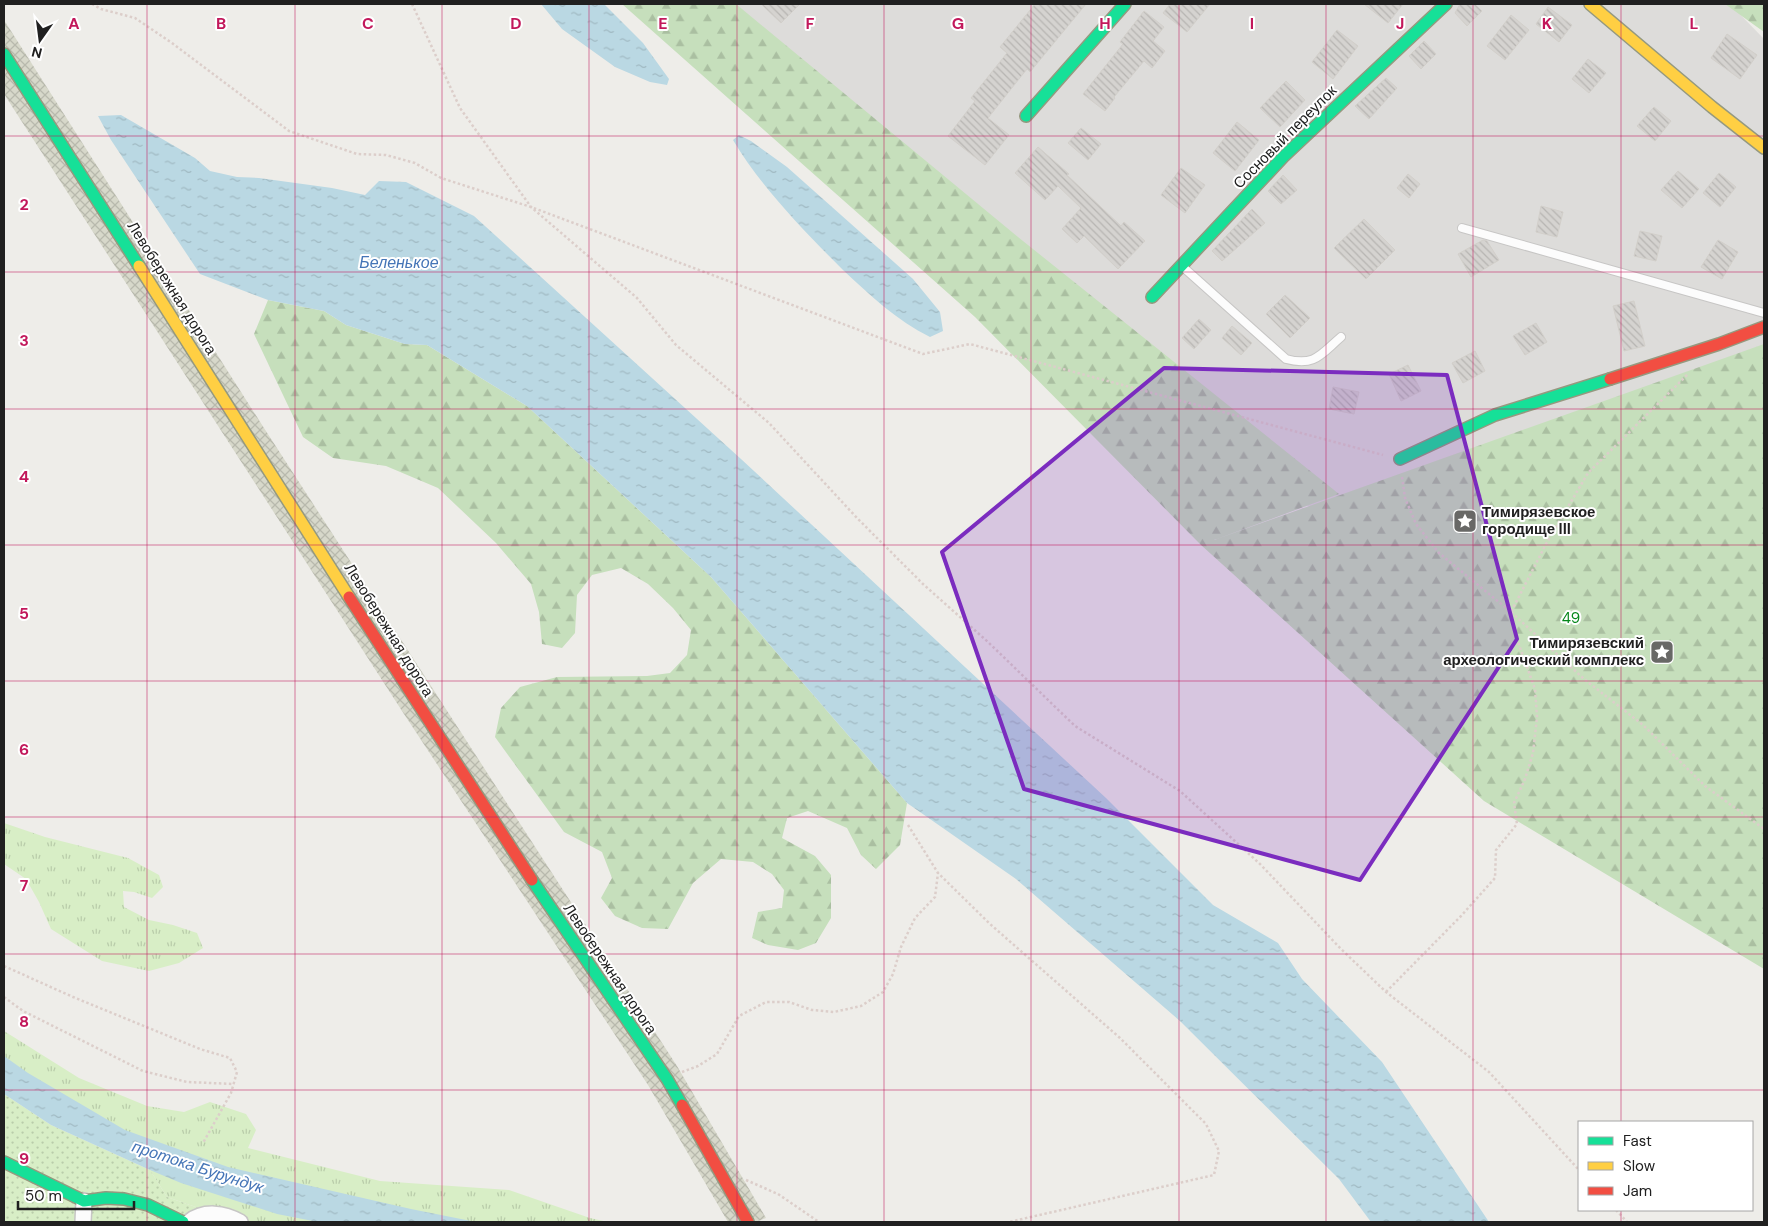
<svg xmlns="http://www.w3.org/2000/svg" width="1768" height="1226" viewBox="0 0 1768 1226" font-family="'DM Sans',sans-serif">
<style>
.residential{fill:#dddcda}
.construction{fill:url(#construction-cross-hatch)}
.grass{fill:url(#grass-tufts)}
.forest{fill:url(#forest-firs)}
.garden{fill:url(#garden-dots)}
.water{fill:url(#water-ripples)}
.building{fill:url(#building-back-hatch);stroke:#d2cfca}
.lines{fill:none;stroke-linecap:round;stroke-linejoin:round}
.lane-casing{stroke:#c7c6c5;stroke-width:10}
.street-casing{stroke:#c7c6c5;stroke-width:18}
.fast-casing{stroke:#95997f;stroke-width:14}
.slow-casing{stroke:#95997f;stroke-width:14}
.jam-casing{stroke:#95997f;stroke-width:14}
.path{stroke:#dcceca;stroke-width:2.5;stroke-dasharray:2.5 2.5;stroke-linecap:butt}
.lane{stroke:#fcfcfc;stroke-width:8}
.street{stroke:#fcfcfc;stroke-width:15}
.fast{stroke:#16e098;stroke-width:11}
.slow{stroke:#ffcf43;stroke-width:11}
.jam{stroke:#f24e42;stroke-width:11}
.marked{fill:#7b2cbf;fill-opacity:0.2;stroke:#7b2cbf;stroke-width:4;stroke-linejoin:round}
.grid{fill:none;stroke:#c2185b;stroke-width:1;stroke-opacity:0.55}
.labels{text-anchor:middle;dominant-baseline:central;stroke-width:4;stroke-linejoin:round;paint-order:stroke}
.street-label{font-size:15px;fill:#202020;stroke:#fff}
.poi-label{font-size:15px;font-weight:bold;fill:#202020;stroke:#fff;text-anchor:start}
.park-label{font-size:15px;fill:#05871a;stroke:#fff}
.water-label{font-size:16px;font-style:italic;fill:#4575b7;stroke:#fff}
.grid-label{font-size:16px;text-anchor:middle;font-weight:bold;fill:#c2185b;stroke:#fff;stroke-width:4;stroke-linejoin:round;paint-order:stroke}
</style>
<defs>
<pattern id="construction-cross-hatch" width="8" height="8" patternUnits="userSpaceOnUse" patternTransform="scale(1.25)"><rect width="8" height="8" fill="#d7d8ca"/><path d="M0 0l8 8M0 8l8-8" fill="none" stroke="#b8b9ad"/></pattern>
<pattern id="grass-tufts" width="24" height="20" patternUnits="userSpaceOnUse" patternTransform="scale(1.25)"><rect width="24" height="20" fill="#d8eec6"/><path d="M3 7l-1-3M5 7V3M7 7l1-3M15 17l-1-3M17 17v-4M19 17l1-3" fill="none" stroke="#b9ccaa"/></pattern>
<pattern id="forest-firs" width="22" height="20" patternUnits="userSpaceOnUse" patternTransform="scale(1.25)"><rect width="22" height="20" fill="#c6dfbc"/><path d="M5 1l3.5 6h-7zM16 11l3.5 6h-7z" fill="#aabfa1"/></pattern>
<pattern id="garden-dots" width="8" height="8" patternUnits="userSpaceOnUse" patternTransform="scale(1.25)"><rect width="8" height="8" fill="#d8eec6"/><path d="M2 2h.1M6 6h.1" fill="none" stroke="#b9ccaa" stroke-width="1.8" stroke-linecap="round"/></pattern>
<pattern id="water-ripples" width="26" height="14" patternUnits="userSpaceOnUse" patternTransform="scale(1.25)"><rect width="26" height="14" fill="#bad8e3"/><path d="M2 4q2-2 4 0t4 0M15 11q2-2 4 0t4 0" fill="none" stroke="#a0b9c2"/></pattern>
<pattern id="building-back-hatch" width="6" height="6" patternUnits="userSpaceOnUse" patternTransform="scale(1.25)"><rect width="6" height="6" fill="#d5d3d0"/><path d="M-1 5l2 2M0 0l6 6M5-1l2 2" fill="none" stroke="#b7b5b2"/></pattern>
</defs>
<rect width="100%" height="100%" fill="#eeede9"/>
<path class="residential" d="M688,4H1730L1764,39V359L1318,514L741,55Z"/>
<path class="construction" d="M4,20L264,428L677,1066L766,1218L756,1222H728L648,1085L402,711L4,94Z"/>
<path class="grass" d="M4,823L45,837L128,858L159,875L163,887L152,898L134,892L123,891L124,907L149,920L173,925L197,933L203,948L179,963L149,971L102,961L51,929L39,902L26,879L4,864Z
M4,1031L79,1078L147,1106L184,1112L210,1102L246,1114L256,1130L248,1148L380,1181L509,1190L590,1218L608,1222H239L167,1197L150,1170L4,1094Z"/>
<path class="forest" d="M622,4H736L1018,237L1339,494L1214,540L1764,344V969L1484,801L1201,545L975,317Z
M1725,4H1764V32Z
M268,300L324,311L346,325L405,344L427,345L527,406L711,577L907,803L900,845L876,869L861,855L847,828L808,811L787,818L782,838L815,856L831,875V918L816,943L798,950L768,945L752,938L758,912L782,908L784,890L772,874L753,862L721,859L693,883L668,929L642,928L615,916L601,898L612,878L602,852L564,832L495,737L501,708L520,687L557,677L647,676L670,673L687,655L691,630L673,608L648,584L621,568L592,575L577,595L575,633L562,648L542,644L539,612L531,584L496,543L438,488L386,466L333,458L303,437L254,334Z"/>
<path class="garden" d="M4,1094L51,1125L150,1170L167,1197L239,1222H4Z"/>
<path class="water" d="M541,4H604L643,43L669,79L667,85L650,82L615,67L562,29Z
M121,115L195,158L210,171L237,177L259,178L332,188L365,195L379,181L406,182L474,216L741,459L1106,798L1213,905L1278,943L1302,979L1382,1062L1489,1222H1371L1339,1179L1180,1021L1016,879L907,803L711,577L527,406L427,345L405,344L346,325L324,311L268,300L200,274L111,140L98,116Z
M739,135L751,141L787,167L913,279L940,312L943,331L930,337C897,321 870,295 843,270C804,231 761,187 733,140Z
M4,1056L28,1073L125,1130L228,1167L411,1209L476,1222H318L277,1214L181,1183L150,1170L51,1125L4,1094Z"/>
<path class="building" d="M761,4H800L781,23Z
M1035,4H1086L1030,72L1027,69L988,118L1009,135L985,165L948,136L975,101L971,98L1007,53L1000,47Z
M1170,4H1210L1187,32L1163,13Z
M1364,4H1403L1388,23Z
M1460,4H1475L1482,11L1467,26L1455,13Z
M1548,7L1572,25L1559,42L1536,24Z
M1144,11L1164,27L1153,41L1165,51L1152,68L1144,61L1114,97L1115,98L1105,111L1083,94L1123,44L1120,42Z
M1511,15L1529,30L1505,60L1487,46Z
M1337,30L1358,46L1333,79L1312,62Z
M1727,34L1757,55L1740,79L1711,58Z
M1424,41L1436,54L1421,69L1409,56Z
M1588,59L1606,73L1589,93L1572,79Z
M1386,78L1397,88L1369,119L1355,106Z
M1286,81L1305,100L1280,127L1260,108Z
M1654,107L1671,121L1655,141L1637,126Z
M1237,122L1259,140L1235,171L1213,153Z
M1081,128L1101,144L1088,160L1068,143Z
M1038,147L1069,174L1067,175L1121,226L1124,222L1145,241L1118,269L1084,236L1077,243L1062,229L1081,208L1058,186L1045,200L1015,173Z
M1181,168L1205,185L1185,213L1161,195Z
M1678,171L1699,189L1682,208L1661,190Z
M1719,173L1736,187L1720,207L1703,193Z
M1408,174L1420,184L1409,198L1397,188Z
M1283,175L1297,190L1281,204L1268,191Z
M1541,206L1563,212L1557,237L1536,232Z
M1252,209L1265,223L1222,261L1212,251Z
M1364,219L1395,250L1366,279L1334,248Z
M1640,231L1662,236L1656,261L1634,256Z
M1483,240L1487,241L1499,260L1471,277L1458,254Z
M1718,240L1738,252L1722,279L1701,267Z
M1285,295L1310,318L1290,338L1266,314Z
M1634,301L1645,346L1624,351L1613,306Z
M1199,319L1211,330L1194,349L1182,338Z
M1536,323L1547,342L1525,355L1513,336Z
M1232,326L1252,343L1241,355L1222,338Z
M1475,351L1485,371L1463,383L1452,363Z
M1408,365L1421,391L1401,401L1389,374Z
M1333,387L1359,392L1354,414L1329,409Z"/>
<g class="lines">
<g class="lane-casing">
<path id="lane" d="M1462,228L1764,313
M1183,267L1286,359C1315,367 1321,354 1341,337"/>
</g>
<g class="street-casing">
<path id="street" d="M83,1222L84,1201
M189,1222C204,1210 224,1213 240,1222"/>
</g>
<g class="fast-casing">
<path id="fast" d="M4,54L139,266
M1026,116L1125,4
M1152,297L1283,157L1446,4
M1400,459L1495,415L1610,379
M532,880L667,1079L682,1105
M4,1162L84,1201L106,1198L124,1199L148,1205L183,1222"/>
</g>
<g class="slow-casing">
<path id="slow" d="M1590,4L1712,107L1764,148
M139,266L349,597"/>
</g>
<g class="jam-casing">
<path id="jam" d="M1610,379L1719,344L1764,327
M349,597L532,880
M682,1105L748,1222"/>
</g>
<path class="path" d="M92,4L101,9L135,18L172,43L289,131L357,154L386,155L415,163L441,178L531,207L923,354L970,344L1383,455
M412,4L460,108L531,207L637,298L676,345L769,423L857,518L923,584L988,642L1075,726L1180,791L1260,864L1341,949L1386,992L1489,1072L1579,1170
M1402,477L1405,498L1416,524L1439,553L1511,612L1584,679L1643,725L1705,786L1764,829
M908,825L938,873L990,924L1120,1038L1206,1124L1219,1151L1214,1175L1009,1222
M4,966L73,997L200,1049L230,1058L237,1072L231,1093L203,1143
M1386,992L1461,916L1495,878L1496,850L1517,824L1514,803L1525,779L1533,753L1537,717L1535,689L1515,634L1511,612L1546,544L1588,473L1688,374
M4,997L23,1011L143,1071L187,1082L234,1084
M682,1072L698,1066L717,1054L739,1016L766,1002H789L812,1010L834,1012L861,1006L883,992L893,974L901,947L915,918L935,897L938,873
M746,1180L778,1194L819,1222
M1616,1210L1627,1222"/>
<use href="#lane" class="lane"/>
<use href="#street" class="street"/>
<use href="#fast" class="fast"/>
<use href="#slow" class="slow"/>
<use href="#jam" class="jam"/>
</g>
<path class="marked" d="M1164,368L1447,375L1517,639L1360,880L1024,789L942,552Z"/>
<path class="grid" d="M147,4V1222M295,4V1222M442,4V1222M589,4V1222M737,4V1222M884,4V1222M1031,4V1222M1179,4V1222M1326,4V1222M1473,4V1222M1621,4V1122M4,136H1764M4,272H1764M4,409H1764M4,545H1764M4,681H1764M4,817H1764M4,954H1764M4,1090H1764M1621,1210V1222"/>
<defs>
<g id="sight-square" transform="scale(1.25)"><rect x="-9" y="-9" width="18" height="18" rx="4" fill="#686866" stroke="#fff"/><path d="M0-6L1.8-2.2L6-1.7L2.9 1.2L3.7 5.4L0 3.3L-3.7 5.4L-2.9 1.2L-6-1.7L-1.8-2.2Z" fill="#fff"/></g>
</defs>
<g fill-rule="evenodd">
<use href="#sight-square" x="1465" y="521"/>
<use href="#sight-square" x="1662" y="652"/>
</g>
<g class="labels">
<g class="street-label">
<text transform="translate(1285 137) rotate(-45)">Сосновый переулок</text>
<text transform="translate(172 288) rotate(58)">Левобережная дорога</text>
<text transform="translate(389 630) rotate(58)">Левобережная дорога</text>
<text transform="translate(610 969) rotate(56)">Левобережная дорога</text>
</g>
<g class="poi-label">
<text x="1482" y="512">Тимирязевское<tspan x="1482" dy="17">городище III</tspan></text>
<text x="1644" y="643" text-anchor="end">Тимирязевский<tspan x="1644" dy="17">археологический комплекс</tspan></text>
</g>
<g class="park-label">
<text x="1571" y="618">49</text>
</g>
<g class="water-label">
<text x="399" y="262">Беленькое</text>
<text transform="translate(198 1167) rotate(18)">протока Бурундук</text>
</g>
</g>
<g class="grid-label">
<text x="74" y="29">A</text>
<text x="221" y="29">B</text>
<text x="368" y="29">C</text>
<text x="516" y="29">D</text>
<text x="663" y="29">E</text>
<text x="810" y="29">F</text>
<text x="958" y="29">G</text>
<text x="1105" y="29">H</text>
<text x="1252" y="29">I</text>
<text x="1400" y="29">J</text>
<text x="1547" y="29">K</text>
<text x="1694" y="29">L</text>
<text x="24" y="210">2</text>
<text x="24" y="346">3</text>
<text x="24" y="482">4</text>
<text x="24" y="619">5</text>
<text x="24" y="755">6</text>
<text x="24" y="891">7</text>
<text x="24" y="1027">8</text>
<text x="24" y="1164">9</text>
</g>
<rect width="1768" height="1226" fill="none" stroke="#202020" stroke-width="10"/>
<rect x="1578" y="1121" width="175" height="90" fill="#ffffff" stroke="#a6a6a6"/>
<rect x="1588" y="1137" width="25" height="8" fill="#16e098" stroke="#a6a6a6"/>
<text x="1623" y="1146" font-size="15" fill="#202020">Fast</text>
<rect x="1588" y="1162" width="25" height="8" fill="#ffcf43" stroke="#a6a6a6"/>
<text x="1623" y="1171" font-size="15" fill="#202020">Slow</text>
<rect x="1588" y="1187" width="25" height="8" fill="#f24e42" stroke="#a6a6a6"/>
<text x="1623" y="1196" font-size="15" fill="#202020">Jam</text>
<g transform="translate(40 40) rotate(194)" stroke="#ffffff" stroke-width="4" paint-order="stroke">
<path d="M0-4L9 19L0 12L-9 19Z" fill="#202020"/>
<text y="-8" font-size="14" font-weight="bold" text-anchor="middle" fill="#202020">N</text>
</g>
<path d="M18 1201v8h116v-8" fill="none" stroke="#202020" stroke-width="2.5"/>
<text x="25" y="1201" font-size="15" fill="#202020" stroke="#ffffff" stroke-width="4" paint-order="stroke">50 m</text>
</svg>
